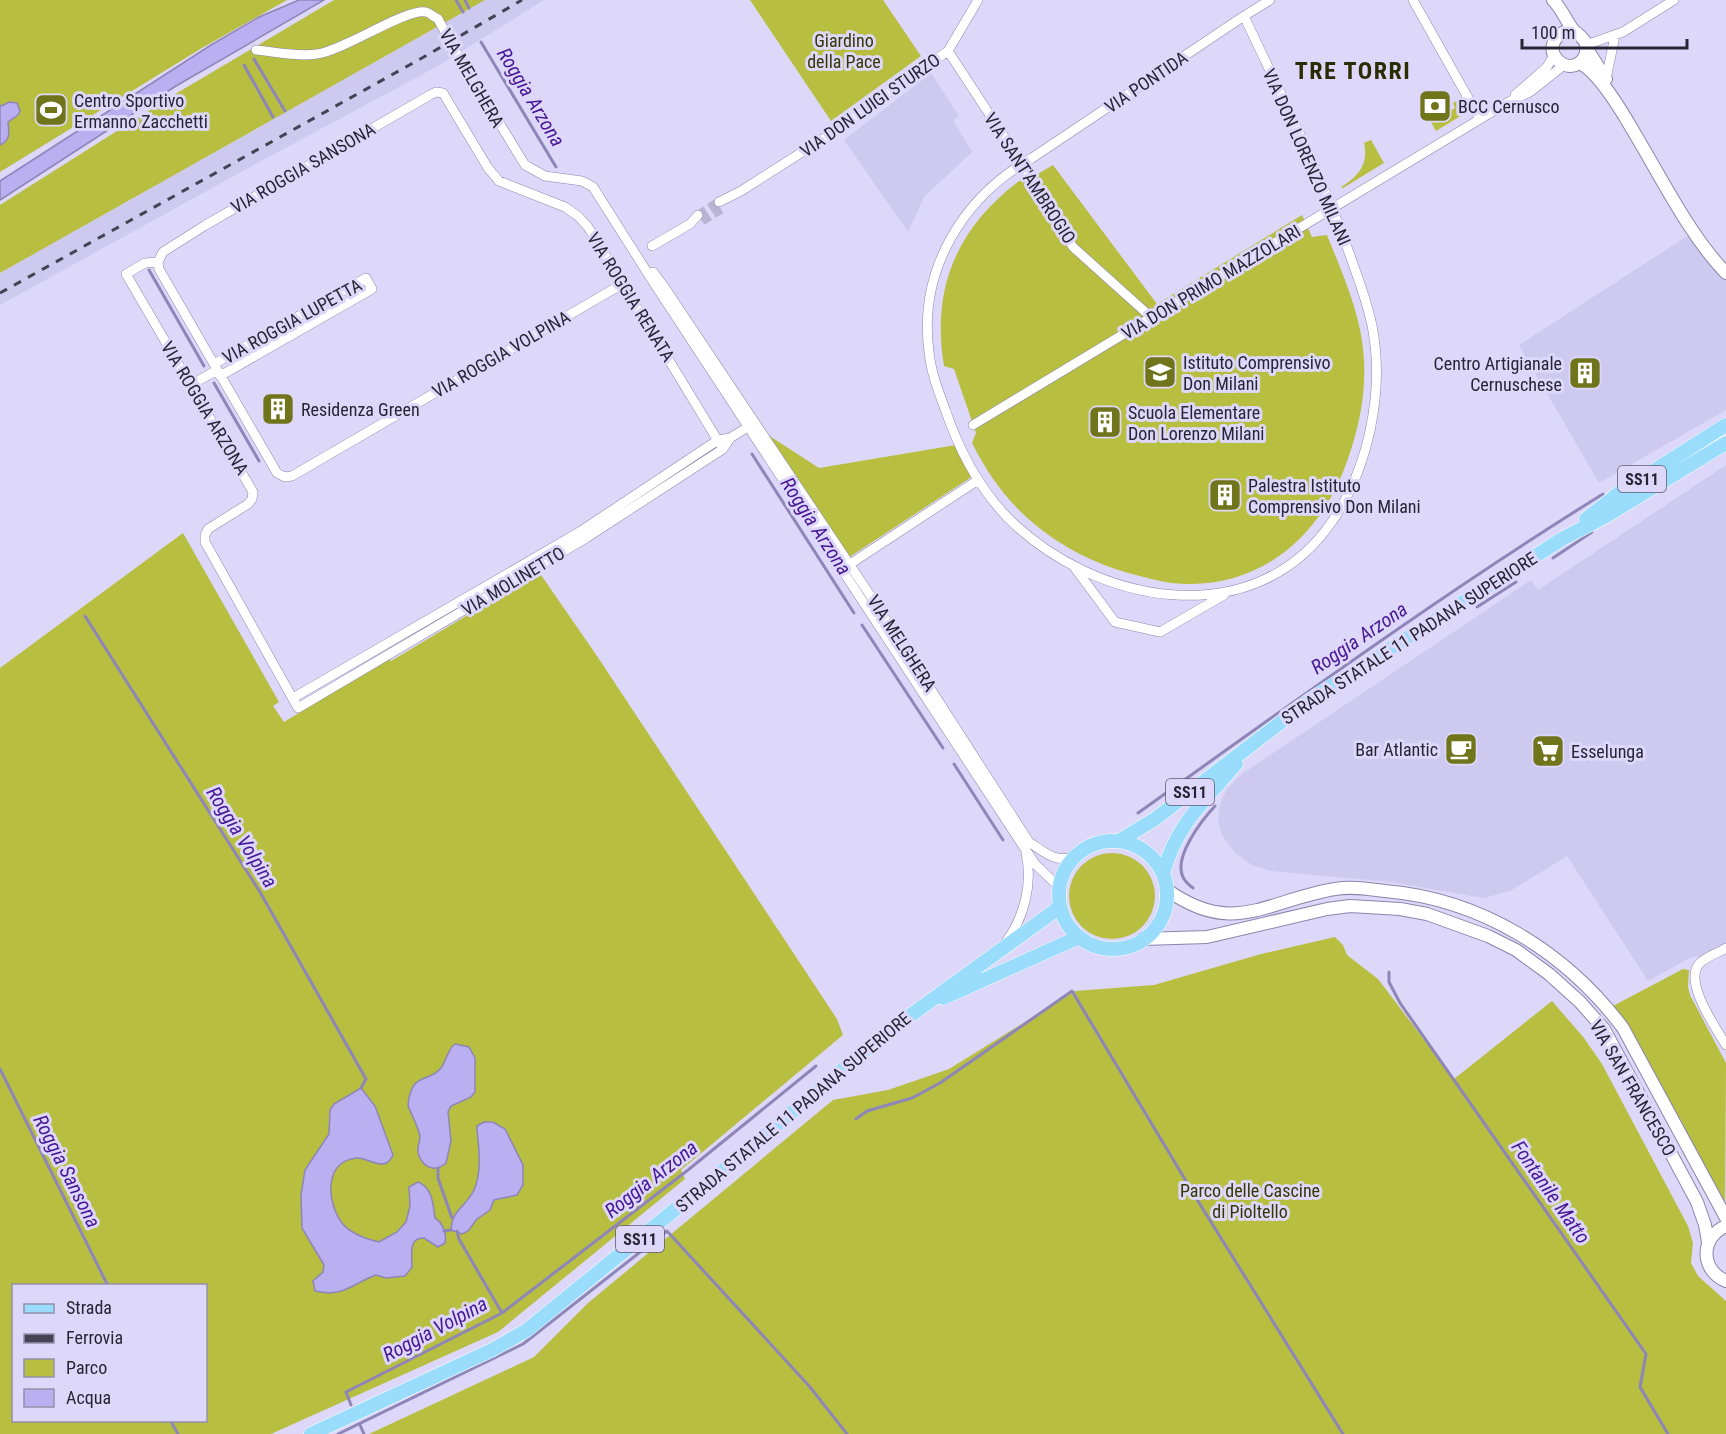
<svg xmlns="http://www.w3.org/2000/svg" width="1726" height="1434" viewBox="0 0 1726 1434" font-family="'Roboto Condensed',sans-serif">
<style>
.built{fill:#cec9ef}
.green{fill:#b8be40;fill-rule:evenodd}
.water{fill:#baaff0;stroke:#8e85b8;stroke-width:1.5}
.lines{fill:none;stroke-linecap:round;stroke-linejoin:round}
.stream{stroke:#8e85b8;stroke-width:3}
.street-tunnel{stroke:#b9b4d2;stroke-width:9;stroke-dasharray:9 4.5;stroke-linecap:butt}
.street-casing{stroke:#8b85ac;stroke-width:10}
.secondary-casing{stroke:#8b85ac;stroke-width:14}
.primary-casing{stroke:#fff;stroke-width:15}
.street{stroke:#fff;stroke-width:9}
.secondary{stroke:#fff;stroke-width:12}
.primary{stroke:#99dcfc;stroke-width:14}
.rail{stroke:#454255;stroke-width:3;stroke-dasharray:8 8;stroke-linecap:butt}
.street-bridge-casing{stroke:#8b85ac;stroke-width:10;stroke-linecap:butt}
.street-bridge{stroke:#fff;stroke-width:9}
.labels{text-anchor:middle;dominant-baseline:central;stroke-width:6;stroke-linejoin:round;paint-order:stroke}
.shield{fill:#ddd8fa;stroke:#5e5a6f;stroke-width:1.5}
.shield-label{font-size:16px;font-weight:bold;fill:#272434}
.park-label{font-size:18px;fill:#353700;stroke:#ddd8fa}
.street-label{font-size:18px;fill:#272434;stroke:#ddd8fa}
.poi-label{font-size:18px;fill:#272434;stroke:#ddd8fa;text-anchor:start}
.water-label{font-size:20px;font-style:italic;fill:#481796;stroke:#ddd8fa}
.district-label{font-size:24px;font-weight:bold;letter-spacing:1.5px;fill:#2a2c02;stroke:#ddd8fa}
</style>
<rect width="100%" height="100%" fill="#ddd8fa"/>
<path class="built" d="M485,0H544L438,66L263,160L0,305V273Z
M931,73L959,116L953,120L972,152L924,197L908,232L844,140Z
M1692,233L1726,278V410L1599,483L1519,345Z
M1726,465V944L1701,957H1692L1648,981L1567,856L1510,891L1484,898L1390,882L1271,871L1252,865L1235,853L1222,835L1218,820L1220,804L1227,789L1242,774L1531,580L1538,590Z"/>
<path class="green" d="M0,0H287L202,48L0,172Z
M334,0H485L0,273V205L177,93Z
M750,0H883L921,56L831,121Z
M1460,99L1467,112L1436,131L1431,122L1455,108L1453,103Z
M1371,140L1384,163L1343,188L1341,187C1358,177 1369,164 1364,143Z
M1053,165L1157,304L1302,215L1312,237L1327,235C1343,275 1362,316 1364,360C1366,398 1358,432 1345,467C1317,541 1255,592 1171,583C1158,581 1145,577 1132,574C1095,564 1061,547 1032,522C1006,500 987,473 972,443L976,433L954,369L944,366C931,288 957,228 1019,181H1026Z
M765,433L819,468L956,445L973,476L848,558Z
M183,533L279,702L273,706L284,722L389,658L391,661L539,572L597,656L837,1019L843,1035L681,1170L685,1179L498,1332L271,1434H0V668ZM14,1286H206V1420H14Z
M1069 896a43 43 0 1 1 86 0a43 43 0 1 1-86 0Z
M1335,937L1343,945L1347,955L1378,979L1454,1079L1552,1001L1584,1038L1602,1064L1688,1226L1693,1243L1691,1263L1698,1276L1726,1301V1434H369L534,1357L588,1303L833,1100L888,1090L949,1069L1075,991L1154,985L1261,954Z
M1683,969L1689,970L1688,987L1690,995L1726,1063L1725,1207L1640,1046L1623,1018L1613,1006Z"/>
<path class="water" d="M299,0H324L176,86L0,200V181L211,45L259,17Z
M9,102L17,103L20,111L18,115L8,122C9,132 11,140 0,145V105L2,106Z
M455,1044L469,1047L475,1058V1092L471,1097L451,1106L448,1112L451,1141L446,1163C434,1174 421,1166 418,1152C417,1146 420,1142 420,1137C419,1127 411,1115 408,1105C412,1070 428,1084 441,1068C447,1060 447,1050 455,1044Z
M361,1088L375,1106L393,1155C391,1159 389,1163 383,1164C374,1165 365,1157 356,1158C323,1162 327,1203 342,1223C350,1233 366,1239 379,1242L397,1232L406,1222L410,1206L409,1187L418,1182C433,1188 433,1205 435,1218C443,1223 447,1234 445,1243L438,1247L424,1238C408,1237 412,1256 412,1267L405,1276L386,1278L376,1275C353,1283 343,1298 315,1291L313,1281L323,1272L324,1265L302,1228L301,1195L305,1170L329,1134L330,1110L334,1104Z
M484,1122H493L505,1129L523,1165V1185L517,1195L494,1200L490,1210L477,1219L468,1231L462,1234L451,1230C452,1209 466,1207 474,1190C482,1173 479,1148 477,1130V1126Z"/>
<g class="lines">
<path class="stream" d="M456,0L463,12
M465,0L469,8
M481,42L556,167
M254,59L285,111
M244,65L273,117
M149,270L204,366
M214,383L259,461
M752,454L854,613
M1553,558L1592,532
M1477,607L1516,582
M85,616L260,892L366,1079L361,1088
M862,625L943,748
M954,764L1003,840
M1138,813C1291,704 1443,593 1603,494
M1193,888C1189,885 1185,882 1183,877C1173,857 1202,820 1215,806
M1389,972V982L1400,1003L1646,1354L1640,1387L1668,1434
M0,1069L108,1286
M856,1119L867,1111L912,1098L940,1083L1072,991L1201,1206L1343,1434
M438,1168V1178L452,1218
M444,1231L451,1230
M502,1313L688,1170L816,1066
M351,1405L346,1392L502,1313L459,1239L457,1231
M170,1420L178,1434
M360,1425L364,1434
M338,1434L523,1344L667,1231L810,1387L847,1434"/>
<path class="street-tunnel" d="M698,215L719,202
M702,221L723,208"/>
<g class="street-casing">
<path id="street" d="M1413,0L1480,119
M1244,16C1282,97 1323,177 1352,261C1360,284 1369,307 1373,331C1384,394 1368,470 1331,523C1253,635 1094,604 1008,518C978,487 959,450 945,409C938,390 931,372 929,352C918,270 963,197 1032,158L1244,16L1270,0
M1586,45L1623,32L1674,0
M256,50C276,52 298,57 317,54C345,50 406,8 426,12C430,13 434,17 438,19
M948,51L1022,164L1073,247L1152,318
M459,57L525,165L545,176L582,181L593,187L652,280L1035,864L1059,887
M1606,79L1615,36
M1515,95L1547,67L1554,55
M719,202L741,191L832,133L948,51L978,0
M652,246L690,224L698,215
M158,262L145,263L126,274L253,492L252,499L248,504L208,529L205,535V542L298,708L586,538L723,449L730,438
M653,272L665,288L876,604L1029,842C1046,853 1052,861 1073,858
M624,283L292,476L285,477L277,473L159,269L158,262L163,252L204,226L430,95L436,92L443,93L488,168L499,181L565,207L578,216L588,227L723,449
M214,364L366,278L372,289L220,376
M191,385L217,370
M973,425L1510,101L1530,92L1564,65
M847,566L978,480
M1075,568L1115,622L1160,632L1224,595
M293,698L581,531L718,440L730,438L753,424
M1006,942C1024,917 1033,884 1026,853
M1726,948C1718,953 1708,956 1701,962C1681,979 1716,1028 1726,1045"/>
</g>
<g class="secondary-casing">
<path id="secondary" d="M1553,0C1562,9 1566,21 1574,31C1579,35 1584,38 1586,44C1587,49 1586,54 1584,58C1568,81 1535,48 1564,32L1577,33
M1587,49L1606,79
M1579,63C1599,71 1624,115 1635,134C1662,179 1690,236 1726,273
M1166,889C1233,938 1267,900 1335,889C1352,886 1369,889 1385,891C1481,899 1566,952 1623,1028L1726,1218
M1143,939L1207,937L1327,909L1350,906L1400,909L1427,914L1488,936L1516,950L1549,974L1580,1002L1604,1029L1697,1202L1705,1225L1708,1242
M1726,1226C1700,1237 1700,1270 1726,1281"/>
</g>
<g class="primary-casing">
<path id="primary" d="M1586,519L1619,493L1726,425
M1119,841L1155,819L1311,699L1562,539L1606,516L1726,443
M1059 895a54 54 0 1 1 108 0a54 54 0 1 1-108 0Z
M1163,874C1176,825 1204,801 1236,764
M943,998L1079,937
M311,1434L492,1350L527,1330L720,1173L882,1036L1060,907"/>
</g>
<use href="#street" class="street"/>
<use href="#secondary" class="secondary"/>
<use href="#primary" class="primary"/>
<path class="rail" d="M0,293L422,58L522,0"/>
<g class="street-bridge-casing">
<path id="street-bridge" d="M438,19L459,57"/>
</g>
<use href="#street-bridge" class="street-bridge"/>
</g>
<defs>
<g id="bank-square" transform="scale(1.725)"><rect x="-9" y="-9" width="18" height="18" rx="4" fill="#70741b" stroke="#ddd8fa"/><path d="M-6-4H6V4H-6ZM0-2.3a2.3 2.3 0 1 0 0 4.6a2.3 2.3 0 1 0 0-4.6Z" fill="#fff"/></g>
<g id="stadium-square" transform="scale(1.725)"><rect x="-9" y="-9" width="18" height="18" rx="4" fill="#70741b" stroke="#ddd8fa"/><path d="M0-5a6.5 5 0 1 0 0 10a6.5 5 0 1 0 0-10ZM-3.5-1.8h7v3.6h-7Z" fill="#fff"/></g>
<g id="school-square" transform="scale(1.725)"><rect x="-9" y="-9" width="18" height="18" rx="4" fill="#70741b" stroke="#ddd8fa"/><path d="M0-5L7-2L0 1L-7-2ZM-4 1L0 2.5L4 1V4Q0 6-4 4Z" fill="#fff"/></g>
<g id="building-square" transform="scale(1.725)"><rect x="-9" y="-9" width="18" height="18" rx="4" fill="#70741b" stroke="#ddd8fa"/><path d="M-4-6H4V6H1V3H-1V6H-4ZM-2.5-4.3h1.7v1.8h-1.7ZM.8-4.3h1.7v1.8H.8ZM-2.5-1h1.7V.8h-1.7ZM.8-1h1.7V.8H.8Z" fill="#fff"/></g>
<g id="cafe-square" transform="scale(1.725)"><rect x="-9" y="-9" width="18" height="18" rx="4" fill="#70741b" stroke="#ddd8fa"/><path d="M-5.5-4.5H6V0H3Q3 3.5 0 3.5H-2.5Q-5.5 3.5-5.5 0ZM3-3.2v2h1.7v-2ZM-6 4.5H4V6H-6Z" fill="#fff"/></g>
<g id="supermarket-square" transform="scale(1.725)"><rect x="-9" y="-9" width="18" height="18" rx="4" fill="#70741b" stroke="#ddd8fa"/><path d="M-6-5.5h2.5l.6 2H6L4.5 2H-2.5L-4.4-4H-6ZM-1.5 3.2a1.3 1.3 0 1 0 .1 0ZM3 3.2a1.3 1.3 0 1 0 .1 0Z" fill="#fff"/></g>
</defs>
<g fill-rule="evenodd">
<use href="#bank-square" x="1435" y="106"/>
<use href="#stadium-square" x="51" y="110"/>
<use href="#school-square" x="1160" y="372"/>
<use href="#building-square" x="1585" y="373"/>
<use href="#building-square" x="278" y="409"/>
<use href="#building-square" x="1105" y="422"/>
<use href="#building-square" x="1225" y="495"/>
<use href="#cafe-square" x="1461" y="749"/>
<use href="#supermarket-square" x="1548" y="751"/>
</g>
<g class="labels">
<g class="shield">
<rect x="1618" y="466" width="48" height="26" rx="4.5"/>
<rect x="1166" y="779" width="48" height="26" rx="4.5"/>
<rect x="616" y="1226" width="48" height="26" rx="4.5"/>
</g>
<g class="shield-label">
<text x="1642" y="479">SS11</text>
<text x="1190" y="792">SS11</text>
<text x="640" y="1239">SS11</text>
</g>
<g class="park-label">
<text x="844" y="40">Giardino<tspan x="844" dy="21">della Pace</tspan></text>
<text x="1250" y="1190">Parco delle Cascine<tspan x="1250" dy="21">di Pioltello</tspan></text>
</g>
<g class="street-label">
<text transform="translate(472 78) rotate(60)">VIA MELGHERA</text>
<text transform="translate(1146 82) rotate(-34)">VIA PONTIDA</text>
<text transform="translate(870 105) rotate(-35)">VIA DON LUIGI STURZO</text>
<text transform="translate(1307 157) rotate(66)">VIA DON LORENZO MILANI</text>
<text transform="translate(303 168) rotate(-30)">VIA ROGGIA SANSONA</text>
<text transform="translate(1030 178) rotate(57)">VIA SANT'AMBROGIO</text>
<text transform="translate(1211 282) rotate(-31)">VIA DON PRIMO MAZZOLARI</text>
<text transform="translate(631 297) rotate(58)">VIA ROGGIA RENATA</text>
<text transform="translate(292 321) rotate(-29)">VIA ROGGIA LUPETTA</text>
<text transform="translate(501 354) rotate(-30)">VIA ROGGIA VOLPINA</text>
<text transform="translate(205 408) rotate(59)">VIA ROGGIA ARZONA</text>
<text transform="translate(513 581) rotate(-31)">VIA MOLINETTO</text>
<text transform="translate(1409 638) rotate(-33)">STRADA STATALE 11 PADANA SUPERIORE</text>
<text transform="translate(902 643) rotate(57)">VIA MELGHERA</text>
<text transform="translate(1633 1088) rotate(60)">VIA SAN FRANCESCO</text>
<text transform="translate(793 1112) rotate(-40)">STRADA STATALE 11 PADANA SUPERIORE</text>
</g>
<g class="poi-label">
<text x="74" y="100">Centro Sportivo<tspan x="74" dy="21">Ermanno Zacchetti</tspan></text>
<text x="1458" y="106">BCC Cernusco</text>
<text x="1183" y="362">Istituto Comprensivo<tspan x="1183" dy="21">Don Milani</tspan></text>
<text x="1562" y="363" text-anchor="end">Centro Artigianale<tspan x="1562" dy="21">Cernuschese</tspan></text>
<text x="301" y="409">Residenza Green</text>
<text x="1128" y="412">Scuola Elementare<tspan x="1128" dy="21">Don Lorenzo Milani</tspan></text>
<text x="1248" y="485">Palestra Istituto<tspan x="1248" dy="21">Comprensivo Don Milani</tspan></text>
<text x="1438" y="749" text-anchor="end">Bar Atlantic</text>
<text x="1571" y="751">Esselunga</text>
</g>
<g class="water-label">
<text transform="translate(531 97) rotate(59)">Roggia Arzona</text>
<text transform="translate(816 526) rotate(57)">Roggia Arzona</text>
<text transform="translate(1359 638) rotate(-34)">Roggia Arzona</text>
<text transform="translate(242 837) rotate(58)">Roggia Volpina</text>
<text transform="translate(67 1171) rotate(63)">Roggia Sansona</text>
<text transform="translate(651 1179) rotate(-38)">Roggia Arzona</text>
<text transform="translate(1551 1192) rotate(55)">Fontanile Matto</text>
<text transform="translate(435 1329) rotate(-28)">Roggia Volpina</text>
</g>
<g class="district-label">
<text x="1353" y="71">TRE TORRI</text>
</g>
</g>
<rect x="12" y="1284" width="195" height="138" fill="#ddd8fa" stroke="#9490ab" stroke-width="1.5"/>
<rect x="24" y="1304" width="30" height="9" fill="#99dcfc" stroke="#9490ab" stroke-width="1.5"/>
<text x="66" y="1314" font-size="18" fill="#272434">Strada</text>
<rect x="24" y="1334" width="30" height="9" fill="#454255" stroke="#9490ab" stroke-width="1.5"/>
<text x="66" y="1344" font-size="18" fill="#272434">Ferrovia</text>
<rect x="24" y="1359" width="30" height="18" fill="#b8be40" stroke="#9490ab" stroke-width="1.5"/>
<text x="66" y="1374" font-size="18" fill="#272434">Parco</text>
<rect x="24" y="1389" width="30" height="18" fill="#baaff0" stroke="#9490ab" stroke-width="1.5"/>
<text x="66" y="1404" font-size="18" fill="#272434">Acqua</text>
<path d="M1522 39v9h165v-9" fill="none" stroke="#272434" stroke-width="3"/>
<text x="1531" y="39" font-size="18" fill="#272434" stroke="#ddd8fa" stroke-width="4.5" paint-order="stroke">100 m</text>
</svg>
